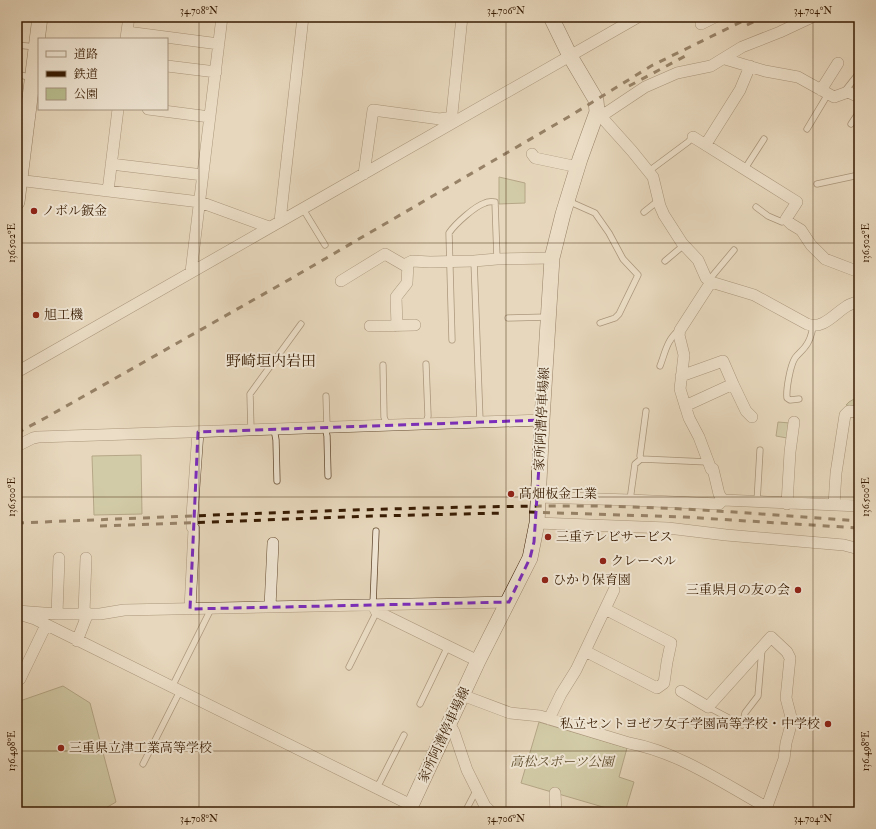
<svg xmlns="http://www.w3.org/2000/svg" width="876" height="829" viewBox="0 0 876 829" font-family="'IM FELL Double Pica','Noto Serif JP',serif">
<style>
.green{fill:#b9bd8e;stroke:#786c48}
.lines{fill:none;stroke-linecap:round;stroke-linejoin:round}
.lane-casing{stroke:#634a30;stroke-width:7}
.street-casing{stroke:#634a30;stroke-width:12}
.secondary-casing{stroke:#371b02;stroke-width:16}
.lane{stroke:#efe5d3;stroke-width:5.5}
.street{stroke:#efe5d3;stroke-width:11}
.secondary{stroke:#efe5d3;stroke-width:15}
.rail{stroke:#371b02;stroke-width:3;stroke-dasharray:7 7;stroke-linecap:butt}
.marked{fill:none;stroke:#7b2cbf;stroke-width:3;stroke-dasharray:8 5;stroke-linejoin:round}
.ticks{fill:none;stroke:#371b02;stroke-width:1;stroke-opacity:0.45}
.poi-dot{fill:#8f2418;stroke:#efe5d3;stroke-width:1.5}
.labels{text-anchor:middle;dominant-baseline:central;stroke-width:4;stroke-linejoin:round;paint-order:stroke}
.poi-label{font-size:13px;fill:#371b02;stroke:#efe5d3;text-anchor:start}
.street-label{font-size:13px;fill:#371b02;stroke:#efe5d3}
.park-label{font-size:13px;font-style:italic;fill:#5e4c2c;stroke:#efe5d3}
.quarter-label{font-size:15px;fill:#371b02;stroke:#efe5d3}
.neatline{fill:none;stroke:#371b02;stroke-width:1.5}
.ticks-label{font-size:10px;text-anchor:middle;fill:#371b02}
</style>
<rect width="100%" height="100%" fill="#e7d7bc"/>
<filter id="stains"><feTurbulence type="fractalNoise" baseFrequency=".005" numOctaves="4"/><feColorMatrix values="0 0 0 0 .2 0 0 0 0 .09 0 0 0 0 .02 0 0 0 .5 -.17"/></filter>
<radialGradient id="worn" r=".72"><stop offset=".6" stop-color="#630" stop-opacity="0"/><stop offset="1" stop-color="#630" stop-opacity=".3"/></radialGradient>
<path class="green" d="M499,177L525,183V203L499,204Z
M859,396V407L846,405L849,402Z
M778,422L790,423L787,438L776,436Z
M141,455L142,514L94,515L92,456Z
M63,686L90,703L116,802L99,812H17V702Z
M539,722L627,748L619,777L634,782L625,812H620L521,783Z"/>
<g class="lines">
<g class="lane-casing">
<path id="lane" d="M17,45L36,47
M17,74L32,78
M844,92L859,73
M851,124L859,112
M807,129L828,94
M744,170L764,139
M649,171L688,142L693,137
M817,184L859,175
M568,201L595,213L609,233L623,259L638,275L619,314L615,318L600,323
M756,207L768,216L782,222L786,219
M303,209L325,245
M644,212L659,200
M474,261L480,421
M665,261L684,245
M709,280L734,250
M508,318L548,317
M452,340L449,233C455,224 475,206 485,203C488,201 491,202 495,202L497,259
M426,364L428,416L426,423
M383,365L384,417L387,425
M660,366C665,353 667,340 678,331
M326,396L327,427
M799,399L790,400L787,398C786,390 790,366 795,358C798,354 802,351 805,347C810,341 812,333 813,326
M325,427L327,436L328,476
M274,429L276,440L277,481
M251,430L250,394L301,324
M641,459L640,456L646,411
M630,500L635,464L641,459L708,462
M757,502L760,450
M373,604L376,531
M349,667L375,615L376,611
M172,687L211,609
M420,704L448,646
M708,707L742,725L745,713L758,696L762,649
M143,764L180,691
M375,788L380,782L404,735
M465,812L477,789"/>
</g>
<g class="street-casing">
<path id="street" d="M701,24L715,17
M127,32L219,44
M126,38L129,17
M725,59L765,71L798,77L834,97L848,92L859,97
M167,66L216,72
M821,90L838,63
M148,109L210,117
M597,112L632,151L653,177L660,206L664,215L682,243L698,260L706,278L711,282L754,295L807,324C823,330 834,314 847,306C850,304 855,303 859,301
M597,112L606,113L645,87L677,73L711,66L742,47L780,32L812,17
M451,123L462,17
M693,137L797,202L786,219L791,224L801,230L811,245L825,259L859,272
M706,144L740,90L750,66
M532,154L535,158L578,167
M111,164L203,175
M364,174L373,110L440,119L451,117
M17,180L200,202L269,227
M108,191L118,109
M280,221L303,17
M191,272L222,17
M341,281L385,254L404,265L412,261L430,262L474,261L497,259L552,258
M711,282L680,330L679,335L684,355L680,389L689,418L699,437L711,469H713L719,494L723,500L859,506
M370,326L415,325
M397,326L396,297L407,283L408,263
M17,372L638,17
M681,376L723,361L733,384L685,406
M733,384L746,411L752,417
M17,446L33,438L38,437L542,420
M538,497L630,500L719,504L723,500
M787,504L790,452L794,422
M834,505L836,473L845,415L849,411L859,412
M537,523L668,528L726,535L844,545L859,549
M373,604L376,611L478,661
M270,607L273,543
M190,609L194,529L192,527V516L198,432
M17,611L57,614H100L124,610L509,602
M84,613L86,558
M57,614L59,558
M22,615L35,619L411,805
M77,641L88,613
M585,651L657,688L664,683L667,662L671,643L605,609
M17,680L20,679L46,625
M681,691L708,707L771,637L787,652L790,658L786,698L792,721L786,743L784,759L765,812
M462,695L510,713L540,716L629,743C678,752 723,783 766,807
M549,719L561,694L576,670L614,590
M449,723L454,732L467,770L485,806L491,812
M555,793L556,812"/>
</g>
<g class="secondary-casing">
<path id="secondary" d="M17,202L40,17
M408,812L478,661L530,558L537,523L542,420L552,258L563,214L580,159L597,112L596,100L570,56L551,17"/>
</g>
<use href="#lane" class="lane"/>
<use href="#street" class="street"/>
<use href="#secondary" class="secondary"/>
<path class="rail" d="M747,25L763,17
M629,86L689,54
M17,433L47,417L292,278L570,116L651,66L751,17
M529,512L684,517L859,528
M17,523C198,516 378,507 559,506C659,505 759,514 859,521
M100,526L374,516L505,513"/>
</g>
<path d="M0 0H876V829H0ZM542,420L534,542L530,558L509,602L190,609L198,432Z" fill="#e7d7bc" fill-opacity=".55" fill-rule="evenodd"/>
<path class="marked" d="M542,420L534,542L530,558L509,602L190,609L198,432Z"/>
<path class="ticks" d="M199,17V812M506,17V812M813,17V812M17,243H859M17,497H859M17,751H859"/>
<g class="poi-dot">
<circle cx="34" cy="211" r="4"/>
<circle cx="36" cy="315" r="4"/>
<circle cx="511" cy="494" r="4"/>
<circle cx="548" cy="537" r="4"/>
<circle cx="603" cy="561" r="4"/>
<circle cx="545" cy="580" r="4"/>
<circle cx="798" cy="590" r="4"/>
<circle cx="828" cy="724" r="4"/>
<circle cx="61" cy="748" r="4"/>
</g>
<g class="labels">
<g class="poi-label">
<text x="42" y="211">ノボル鈑金</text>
<text x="44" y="315">旭工機</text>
<text x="519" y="494">髙畑板金工業</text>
<text x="556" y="537">三重テレビサービス</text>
<text x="611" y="561">クレーベル</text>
<text x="553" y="580">ひかり保育園</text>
<text x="790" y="590" text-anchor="end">三重県月の友の会</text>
<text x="820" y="724" text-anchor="end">私立セントヨゼフ女子学園高等学校・中学校</text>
<text x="69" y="748">三重県立津工業高等学校</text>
</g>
<g class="street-label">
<text transform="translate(542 419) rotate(-87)">家所阿漕停車場線</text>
<text transform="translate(444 735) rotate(-65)">家所阿漕停車場線</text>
</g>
<g class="park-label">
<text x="562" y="762">高松スポーツ公園</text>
</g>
<g class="quarter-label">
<text x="271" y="361">野崎垣内岩田</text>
</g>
</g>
<rect width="876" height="829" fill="none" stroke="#e7d7bc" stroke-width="44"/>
<rect x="38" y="38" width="130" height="72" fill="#efe5d3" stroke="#a5947f"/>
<rect x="46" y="51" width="20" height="6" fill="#efe5d3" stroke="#a5947f"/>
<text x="74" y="58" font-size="12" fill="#371b02">道路</text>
<rect x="46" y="71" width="20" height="6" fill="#371b02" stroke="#a5947f"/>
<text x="74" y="78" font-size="12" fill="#371b02">鉄道</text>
<rect x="46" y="88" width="20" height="12" fill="#b9bd8e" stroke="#a5947f"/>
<text x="74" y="98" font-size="12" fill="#371b02">公園</text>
<rect x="22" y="22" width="832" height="785" class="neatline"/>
<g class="ticks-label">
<text x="199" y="14">34.708°N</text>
<text x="506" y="14">34.706°N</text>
<text x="813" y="14">34.704°N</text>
<text transform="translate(865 243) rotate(-90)" y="4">136.502°E</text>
<text transform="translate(11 243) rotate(-90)" y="4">136.502°E</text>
<text transform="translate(865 497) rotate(-90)" y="4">136.500°E</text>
<text transform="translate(11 497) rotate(-90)" y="4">136.500°E</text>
<text transform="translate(865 751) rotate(-90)" y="4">136.498°E</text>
<text transform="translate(11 751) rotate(-90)" y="4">136.498°E</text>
<text x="199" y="822">34.708°N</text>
<text x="506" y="822">34.706°N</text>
<text x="813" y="822">34.704°N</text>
</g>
<rect width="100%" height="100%" filter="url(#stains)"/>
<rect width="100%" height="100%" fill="url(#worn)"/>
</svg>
